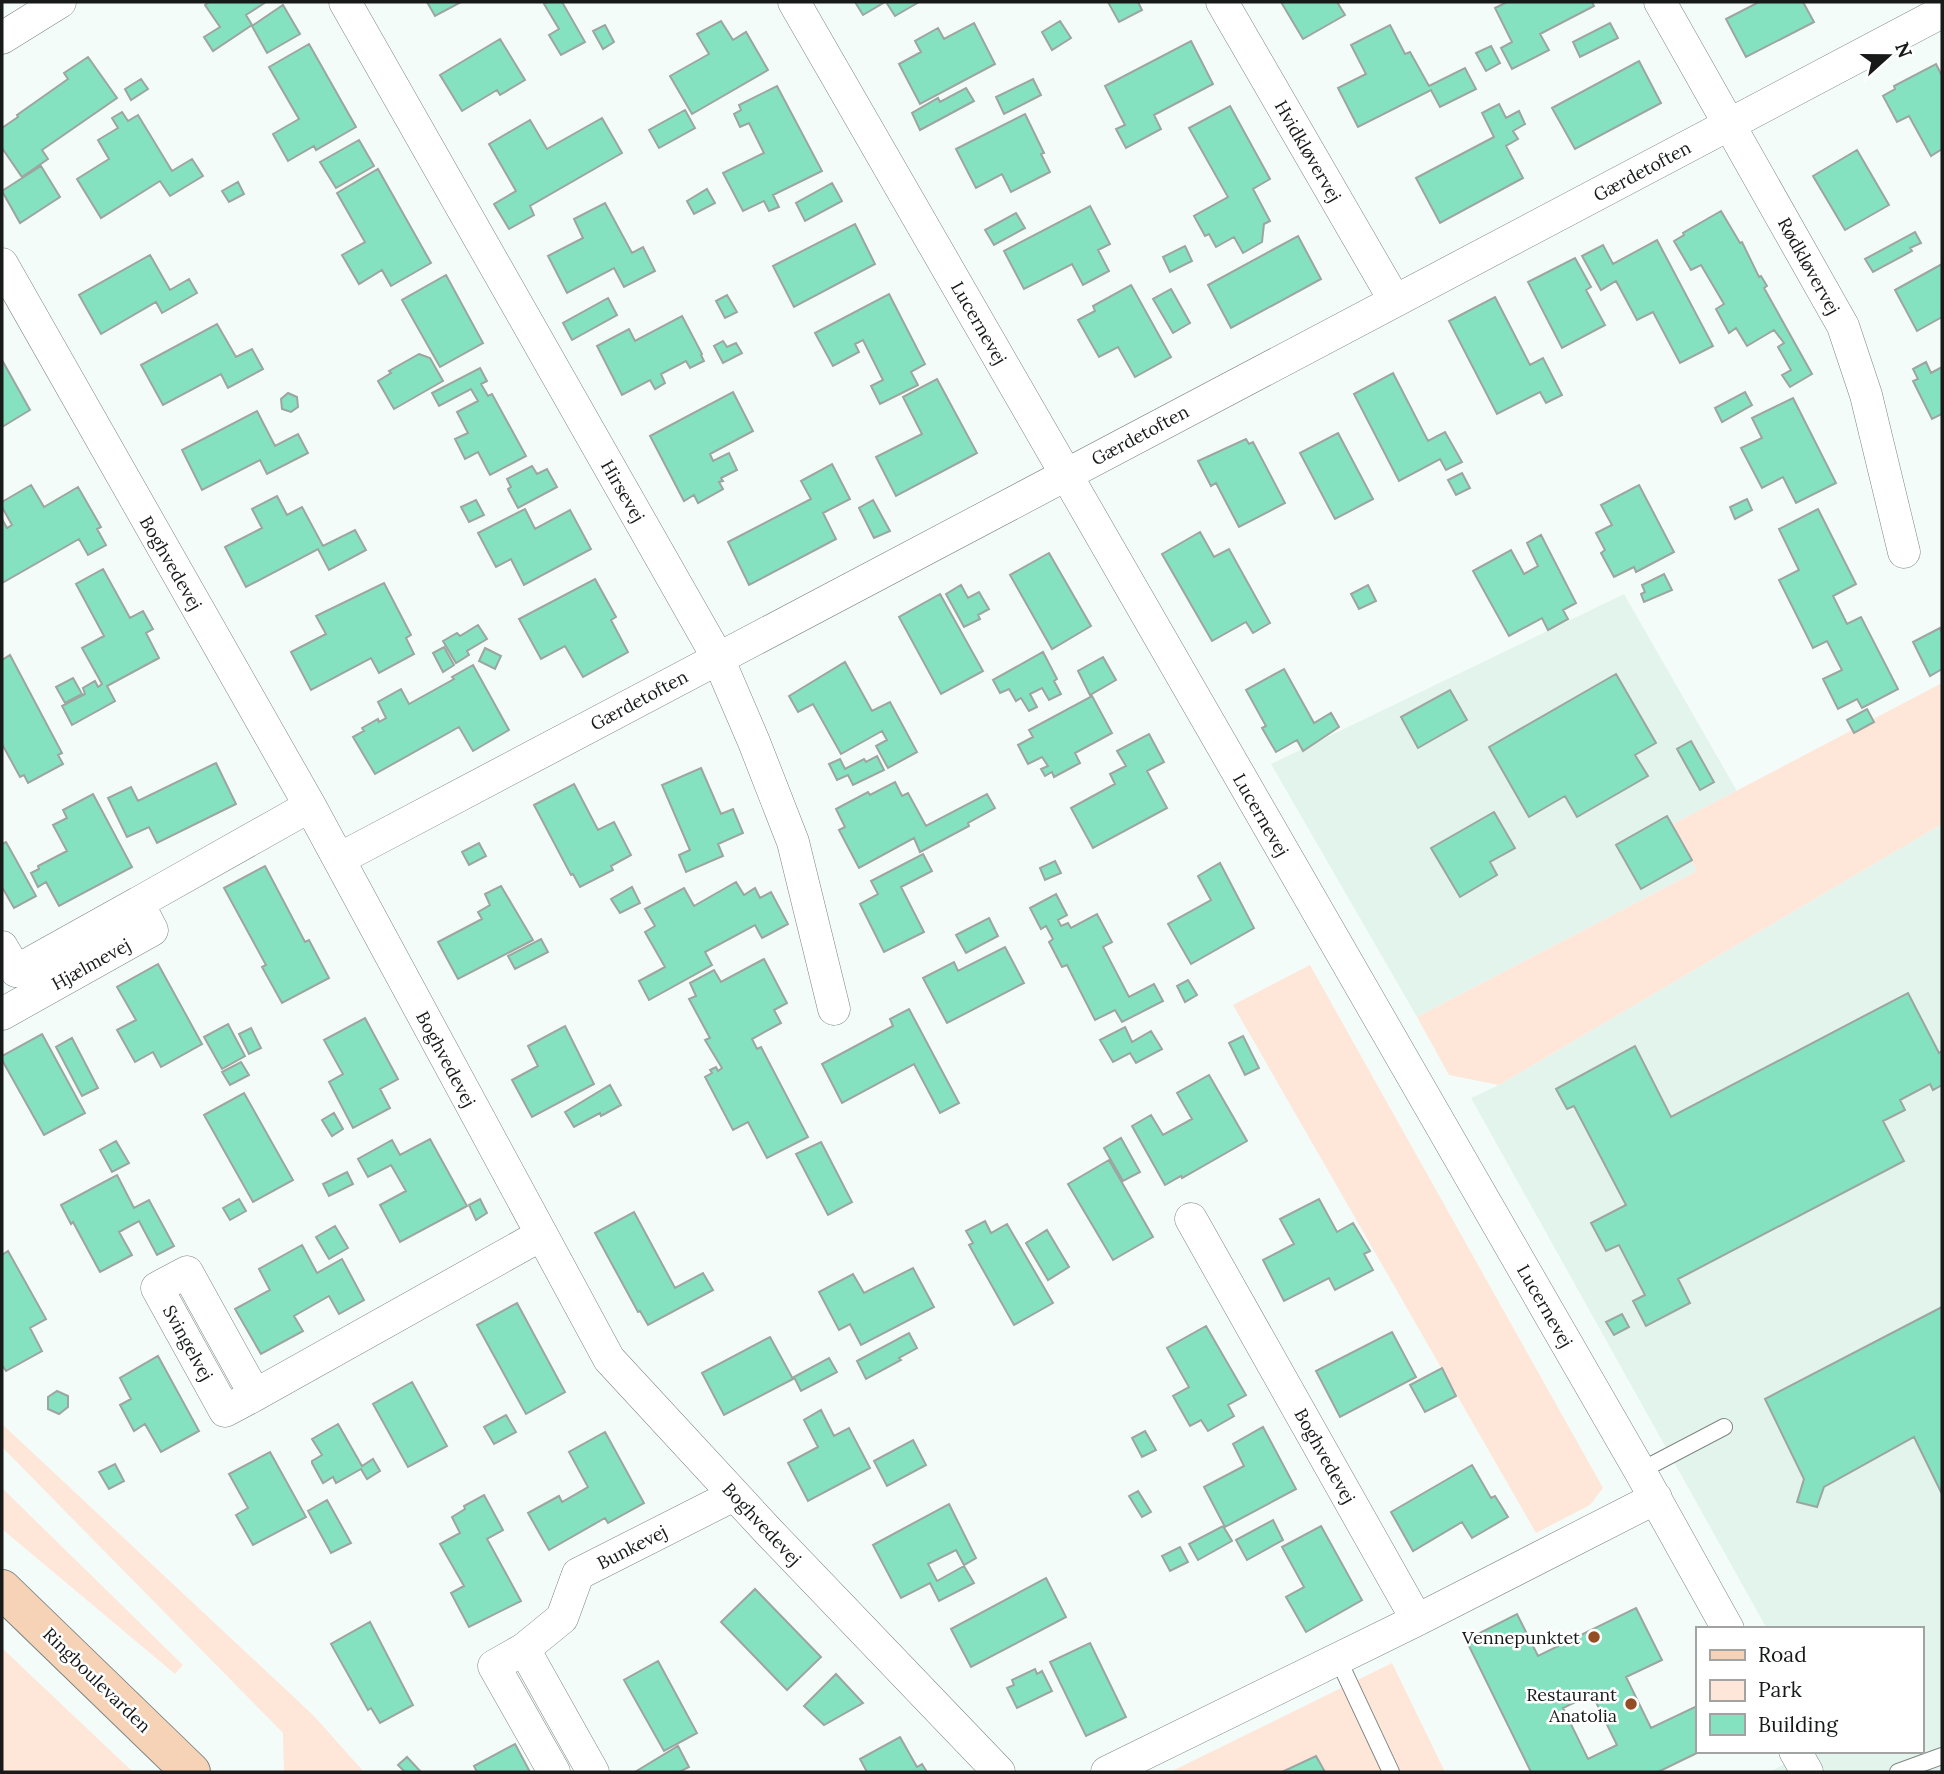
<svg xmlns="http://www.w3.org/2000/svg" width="1944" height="1774" viewBox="0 0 1944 1774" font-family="Lora,serif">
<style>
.built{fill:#e3f4ed}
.green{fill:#fee6d9}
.building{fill:#84e2c1;stroke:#9da5a2;stroke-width:2;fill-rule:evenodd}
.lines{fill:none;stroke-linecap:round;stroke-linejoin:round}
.service-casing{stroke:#7e8683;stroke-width:18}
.minor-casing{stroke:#7e8683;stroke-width:33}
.secondary-casing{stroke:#7e8683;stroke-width:40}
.service{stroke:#fff;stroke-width:16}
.minor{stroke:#fff;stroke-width:32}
.secondary{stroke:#f6d2b6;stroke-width:38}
.poi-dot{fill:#934e24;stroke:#fff;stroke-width:2.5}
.labels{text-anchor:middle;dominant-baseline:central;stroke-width:5;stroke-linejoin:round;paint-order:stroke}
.street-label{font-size:18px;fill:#171a18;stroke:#fff}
.poi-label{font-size:18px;fill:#171a18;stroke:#fff;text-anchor:end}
</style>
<rect width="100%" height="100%" fill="#f4fcf9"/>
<path class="built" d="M1624,594L1737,791L1673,824L1697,871L1417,1017L1271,764Z
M1942,824V1772H1769L1812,1751H1921V1629H1767L1471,1098L1499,1085Z"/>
<path class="green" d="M1942,683V824L1499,1085L1449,1075L1417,1017L1697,871L1673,824Z
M1310,965L1603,1488L1590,1505L1536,1533L1233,1005Z
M2,1424L314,1716L364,1772H284L283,1733L2,1447Z
M2,1488L183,1665L175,1674L2,1529Z
M2,1648L133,1772H2Z
M1392,1663L1445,1772H1170Z"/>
<path class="building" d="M209,2H266L246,15L252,25L213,51L204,37L220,27L205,5Z
M427,2H461L435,16Z
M548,2H562L585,42L561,55L549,35L559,29L544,4Z
M855,2H885L863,15Z
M886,2H919L895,16Z
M1108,2H1138L1142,10L1119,22Z
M1281,2H1337L1345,15L1303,39Z
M1507,2H1592L1594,6L1540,34L1549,50L1512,69L1501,48L1512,42L1495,8Z
M1759,2H1803L1814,22L1746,57L1726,19Z
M283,5L300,34L267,53L252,26Z
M721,21L733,40L746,32L768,70L692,114L670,76L709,54L697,34Z
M1060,21L1071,38L1052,50L1042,32Z
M974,23L995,64L920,104L899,64L921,52L915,41L938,28L944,39Z
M1610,23L1618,38L1580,57L1573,42Z
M605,25L614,42L603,49L593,31Z
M1390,25L1405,54L1410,52L1429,86L1465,68L1476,89L1440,107L1431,90L1358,127L1338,88L1366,74L1351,45Z
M500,39L525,80L500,95L497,90L462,111L440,75Z
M1191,41L1213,84L1154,115L1161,129L1126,148L1116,129L1125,125L1105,86Z
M309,44L356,127L316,150L314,146L288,161L273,134L299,119L269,67Z
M1491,46L1500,63L1486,71L1476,53Z
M88,57L117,98L42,150L48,159L22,177L2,148V128L18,117L17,115L68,79L64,73Z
M1639,61L1661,103L1575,149L1552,108Z
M1936,64L1942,76V149L1931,156L1909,116L1897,122L1883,96L1895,89L1894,86Z
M141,79L148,89L131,100L125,89Z
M1033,79L1041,95L1004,114L996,97Z
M777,86L822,171L773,195L779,207L769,211L764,201L743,211L723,173L764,153L749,123L740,127L734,114L741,110L739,105Z
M966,88L974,101L920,130L912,113L938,98L940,102Z
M1499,104L1506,118L1519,111L1525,124L1513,131L1518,139L1506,146L1523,178L1440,223L1416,178L1494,137L1482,113Z
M1230,106L1270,179L1253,189L1270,221L1264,224L1262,242L1243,253L1234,237L1216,247L1209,234L1205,236L1194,216L1228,197L1189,128Z
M685,110L695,128L659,148L649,130Z
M122,112L128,121L138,115L172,171L192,159L203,176L170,196L160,181L101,218L77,179L109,159L98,140L118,128L112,118Z
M1025,114L1044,153L1041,154L1050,172L1011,192L1002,174L976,188L956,149Z
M602,118L622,153L530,206L534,215L509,229L494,204L516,191L489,144L530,120L547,149Z
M359,140L374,166L336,188L320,162Z
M1857,150L1889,205L1845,230L1813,176Z
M41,166L60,197L20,223L2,191Z
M378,169L431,263L391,286L382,270L359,284L342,255L365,242L337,193Z
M238,182L244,194L229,202L222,191Z
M832,183L842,201L805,221L796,203Z
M707,189L715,203L694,214L687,201Z
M605,203L632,253L643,247L655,271L624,287L614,268L567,293L548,256L583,238L574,219Z
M1090,206L1110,244L1098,250L1109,271L1083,285L1072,264L1024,289L1004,251Z
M1721,211L1740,243L1742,242L1759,277L1761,276L1767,286L1764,288L1812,374L1790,387L1782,375L1791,370L1778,347L1784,343L1774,330L1747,346L1736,328L1729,333L1716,309L1724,304L1701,265L1691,270L1674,241L1684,235L1683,233Z
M1016,213L1025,228L994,245L985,230Z
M855,224L875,264L794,307L773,266Z
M1915,232L1921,243L1910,248L1912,251L1873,272L1865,259Z
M1298,236L1321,279L1231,328L1208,285Z
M1657,240L1713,346L1680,363L1653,312L1637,320L1616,281L1601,290L1582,256L1603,245L1613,264Z
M1185,246L1192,261L1170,272L1163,257Z
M150,255L170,290L189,279L197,293L162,313L156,302L101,334L79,295Z
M1575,258L1591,287L1586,290L1605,325L1562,348L1528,282Z
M1942,264V317L1917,331L1895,290Z
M446,275L483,343L440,367L402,300Z
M1131,285L1171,357L1135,377L1118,347L1099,357L1078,320L1095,311L1093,306Z
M1171,289L1190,323L1173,333L1153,299Z
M889,294L925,364L911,372L918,385L880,404L871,386L883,380L863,340L855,344L859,352L833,366L815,333Z
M727,295L737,312L725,318L716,301Z
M1495,297L1530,365L1543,358L1562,395L1546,403L1540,392L1497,414L1449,321Z
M608,298L617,315L572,340L563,323Z
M682,316L702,354L701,355L704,361L690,368L686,361L661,374L665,383L655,389L650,380L622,395L597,346L629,329L635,341Z
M217,324L236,357L252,349L263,369L228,388L221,374L163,405L141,365Z
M723,341L727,347L736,343L742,353L723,363L714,346Z
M419,354L430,358L443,381L394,409L378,381L391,373L389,371Z
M2,360L30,410L2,427Z
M1926,362L1931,373L1942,367V414L1932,419L1913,381L1918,379L1913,369Z
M480,368L487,381L481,384L488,396L492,394L526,456L490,475L478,452L465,459L455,439L468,433L457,412L478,401L471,389L439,406L432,393Z
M1393,373L1428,441L1445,432L1462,462L1446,470L1440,459L1399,481L1354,394Z
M937,379L977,453L896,496L876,457L922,434L903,397Z
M733,392L753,431L710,454L713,461L729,453L737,470L721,478L723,481L719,482L723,489L698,503L694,495L684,501L650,436Z
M1745,392L1752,405L1722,422L1715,408Z
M288,393L297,397L298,407L291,412L282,409L281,399Z
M1793,398L1836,483L1796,503L1783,477L1762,488L1741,448L1762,438L1752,418Z
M257,411L275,446L298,434L308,453L267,474L260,460L202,490L182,450Z
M1338,433L1373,499L1335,519L1300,453Z
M1246,439L1249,444L1253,442L1285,503L1239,527L1216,483L1211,486L1198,461Z
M832,464L850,499L823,513L836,539L749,585L728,542L811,499L801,481Z
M532,466L537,474L547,469L557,487L518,508L508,489L511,487L507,479Z
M1462,473L1470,488L1456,495L1448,480Z
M31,485L44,507L78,487L101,527L97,529L106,545L88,555L79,539L2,583V519L7,528L12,525L2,507V502Z
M1639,485L1674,552L1636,572L1634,567L1614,577L1601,553L1605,550L1596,533L1612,525L1601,505Z
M277,496L287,515L302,507L323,546L355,530L366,550L329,570L318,549L246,587L225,547L262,528L252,509Z
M1747,499L1752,510L1735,519L1730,507Z
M476,500L484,515L469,522L461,507Z
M873,500L890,531L874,538L859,508Z
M525,509L535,529L570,510L591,549L524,585L511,559L496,567L478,533Z
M1818,509L1856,584L1833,596L1847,624L1861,617L1898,689L1862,708L1857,699L1838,709L1823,679L1842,670L1827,641L1813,648L1779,580L1799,570L1779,529Z
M1200,532L1214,557L1229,549L1270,623L1253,633L1246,622L1212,641L1162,554Z
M1541,535L1576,603L1563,610L1568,619L1548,630L1542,618L1509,636L1473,571L1511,550L1524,574L1538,566L1527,543Z
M1049,553L1091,626L1052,649L1010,575Z
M103,569L130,618L143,611L153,629L146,633L159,658L107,686L115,701L72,725L62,706L85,694L83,688L95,681L98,687L102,684L82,648L104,636L76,584Z
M1664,574L1672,590L1644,602L1641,594L1645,592L1642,585Z
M595,579L616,617L611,620L628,652L583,677L565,646L541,659L519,619Z
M384,583L411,635L406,638L414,654L379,673L371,658L311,690L291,652L326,634L316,616Z
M961,585L968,598L979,592L989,609L978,615L980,619L964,627L946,594Z
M1368,585L1376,601L1359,609L1351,594Z
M940,594L983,671L941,694L899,617Z
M478,625L487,639L467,651L469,655L456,663L443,641L457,633L460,636Z
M1940,628L1942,633V669L1930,676L1913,642Z
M444,647L454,665L443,672L433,653Z
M485,648L501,656L495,669L479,661Z
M1043,652L1057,679L1054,681L1061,694L1049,700L1042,688L1030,694L1037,707L1029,711L1021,698L1016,701L1009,689L1000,693L993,680Z
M10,655L62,753L58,755L63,764L28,783L24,775L20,777L2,744V660Z
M1103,657L1116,680L1090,695L1078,671Z
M845,662L872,711L890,702L917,752L888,768L876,746L887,740L882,731L841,754L813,704L798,712L789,696Z
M473,665L509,730L473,751L459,727L375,774L353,737L364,731L362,728L378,719L379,722L386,718L378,702L401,689L409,704L454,679L452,677Z
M1284,669L1314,723L1331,713L1339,727L1303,751L1297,740L1276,752L1262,728L1266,726L1246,690Z
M1616,674L1656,743L1635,755L1648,776L1577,817L1565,796L1529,817L1489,747Z
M73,678L82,694L65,703L56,687Z
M1450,690L1467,720L1418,748L1401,717Z
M1092,696L1112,733L1075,753L1080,763L1054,777L1052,772L1045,776L1041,769L1048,766L1042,757L1028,764L1018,745L1033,737L1029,730Z
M1867,709L1874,722L1854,733L1847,720Z
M1149,734L1164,762L1147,771L1167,808L1093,848L1071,808L1115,784L1110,774L1126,766L1117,751Z
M1691,741L1714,782L1700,790L1677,749Z
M877,756L884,770L853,785L848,775L837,780L829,764L840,759L845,769L864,759L866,762Z
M216,763L236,804L157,843L149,827L127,837L108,798L131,787L138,801Z
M701,768L721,814L733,809L743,833L718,844L723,856L686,872L679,855L690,850L662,785Z
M895,782L902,796L908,793L926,826L987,794L995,808L968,823L969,826L920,852L914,838L859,868L839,830L845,827L836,809L868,792L870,795Z
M574,784L598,830L614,822L631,855L611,866L613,870L580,887L573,874L571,875L534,805Z
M93,794L132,867L59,906L46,882L38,887L31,873L39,869L38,866L67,851L53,825L67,818L63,810Z
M1494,812L1515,848L1490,862L1497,875L1460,897L1431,848Z
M1667,816L1692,860L1641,889L1616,845Z
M6,842L36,896L14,908L2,887V844Z
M479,843L486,856L469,865L462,852Z
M923,854L932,871L901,887L924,932L884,952L860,904L878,894L871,881Z
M1055,861L1061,873L1045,880L1040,868Z
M1220,863L1254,928L1191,964L1168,924L1211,900L1198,876Z
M265,866L305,942L309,940L329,978L282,1003L262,967L266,965L224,888Z
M736,882L744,895L755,888L760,898L771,892L788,924L762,938L755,925L705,952L712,965L649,1000L639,981L665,967L645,932L655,926L645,909L684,888L694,906Z
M501,886L533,940L458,979L438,942L482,919L478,912L490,905L485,894Z
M632,887L640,903L620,913L611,899Z
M1056,894L1067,915L1058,920L1061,926L1068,923L1071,928L1097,914L1112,942L1103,947L1129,997L1154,984L1163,1001L1122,1022L1115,1010L1095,1020L1067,965L1062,967L1049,942L1053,939L1046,926L1041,929L1030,908Z
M989,918L998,936L966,953L956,935Z
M541,939L548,952L515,969L508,956Z
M1005,947L1024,983L947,1023L923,978L954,962L958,971Z
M764,959L787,1003L774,1010L781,1023L752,1039L757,1049L761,1047L808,1137L767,1158L748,1122L733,1130L705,1077L712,1073L710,1070L716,1067L718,1071L722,1068L705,1040L710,1038L689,999L696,996L690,983L714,970L721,982Z
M158,964L202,1044L161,1067L153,1052L135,1062L117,1030L136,1020L117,987Z
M1188,980L1197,995L1185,1002L1177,986Z
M1908,993L1939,1053L1942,1051V1085L1933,1090L1930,1084L1900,1100L1905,1110L1883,1121L1904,1161L1678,1279L1690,1303L1646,1326L1633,1301L1645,1295L1619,1245L1606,1251L1591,1223L1626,1205L1574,1106L1567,1109L1556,1089L1635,1046L1671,1117Z
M909,1009L959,1103L940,1113L914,1064L842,1103L822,1064L893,1026L890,1019Z
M365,1018L398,1079L380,1089L390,1108L353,1128L329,1082L343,1074L324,1040Z
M228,1024L245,1056L222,1069L204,1037Z
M565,1026L594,1084L532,1117L512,1080L538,1066L528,1046Z
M1125,1027L1132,1042L1151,1031L1162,1049L1136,1063L1130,1053L1113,1062L1100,1040Z
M251,1028L261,1048L249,1054L239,1034Z
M42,1034L85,1113L44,1135L2,1060V1056Z
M1243,1036L1259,1068L1245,1075L1229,1043Z
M72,1038L98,1088L82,1096L56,1047Z
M241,1062L249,1075L230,1085L222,1072Z
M1209,1075L1247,1141L1182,1178L1181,1176L1165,1185L1132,1126L1151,1115L1163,1135L1192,1119L1177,1093Z
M610,1085L621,1105L601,1116L600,1113L574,1127L565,1112Z
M244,1093L293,1180L253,1202L204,1115Z
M334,1113L343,1129L332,1136L322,1120Z
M1121,1138L1140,1172L1123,1181L1104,1148Z
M430,1139L467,1206L400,1242L380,1205L406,1191L391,1165L368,1177L358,1159L392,1140L400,1155Z
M116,1141L129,1163L112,1172L100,1150Z
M821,1142L852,1202L828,1215L796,1154Z
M1109,1160L1153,1237L1113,1260L1068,1184Z
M347,1172L353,1184L329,1196L323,1184Z
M117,1175L134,1208L149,1200L174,1246L157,1255L139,1221L119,1232L132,1255L100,1272L73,1222L71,1224L61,1205Z
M239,1199L246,1211L230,1220L223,1208Z
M480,1199L487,1213L476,1220L469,1205Z
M1319,1199L1337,1232L1353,1223L1370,1251L1364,1254L1373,1270L1335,1290L1329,1278L1284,1301L1263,1260L1294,1244L1280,1219Z
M634,1212L675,1288L703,1273L713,1290L648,1325L640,1311L638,1312L595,1233Z
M985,1221L991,1233L1007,1224L1053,1303L1014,1325L969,1245L973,1243L966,1231Z
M335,1226L348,1248L329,1259L316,1237Z
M1047,1230L1069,1267L1048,1280L1026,1243Z
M302,1245L317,1273L342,1259L364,1300L339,1314L329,1296L294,1316L303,1331L261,1354L235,1309L270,1290L259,1269Z
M8,1251L46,1319L30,1328L42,1351L6,1371L2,1365V1255Z
M913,1268L934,1307L861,1345L850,1324L839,1330L819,1292L853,1274L864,1293Z
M517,1303L565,1392L526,1414L477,1325Z
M1942,1307V1494L1914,1437L1824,1487L1817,1507L1797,1502L1804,1479L1765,1399Z
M1622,1314L1629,1327L1614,1335L1606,1322Z
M1206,1326L1246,1395L1228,1405L1234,1416L1208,1431L1201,1420L1190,1426L1173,1396L1189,1387L1167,1348Z
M1392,1332L1416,1377L1340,1417L1316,1371Z
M909,1333L917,1348L899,1358L901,1360L866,1379L857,1361Z
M770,1337L793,1379L724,1415L702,1373Z
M158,1356L199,1431L161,1452L145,1424L134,1431L120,1405L131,1399L120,1378Z
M829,1358L837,1372L801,1391L794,1377Z
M1442,1368L1456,1396L1425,1412L1410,1385Z
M412,1382L447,1446L408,1467L373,1404Z
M57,1391L68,1396V1407L59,1414L48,1409V1397Z
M821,1410L834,1436L849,1428L870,1468L808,1501L788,1463L818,1447L804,1420Z
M506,1415L516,1432L494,1444L484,1427Z
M338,1424L362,1466L373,1459L380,1471L367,1479L361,1469L336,1483L333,1477L323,1483L312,1463V1461L322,1455L312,1439Z
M1263,1427L1296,1489L1225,1527L1204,1487L1244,1466L1233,1444Z
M1145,1431L1156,1450L1142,1457L1132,1438Z
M605,1432L644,1503L608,1523L605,1518L549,1550L528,1513L559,1496L562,1502L588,1487L569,1452Z
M913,1440L926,1465L887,1486L874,1461Z
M270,1452L306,1517L253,1545L236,1515L248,1508L229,1474Z
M115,1464L124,1481L109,1489L99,1472Z
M1472,1465L1491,1498L1495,1496L1508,1517L1472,1538L1462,1522L1413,1551L1391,1512Z
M1138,1491L1151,1512L1142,1517L1129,1496Z
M484,1495L503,1530L487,1539L521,1601L469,1627L451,1593L464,1586L440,1544L460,1533L452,1517L465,1509L464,1506Z
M327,1500L351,1543L331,1553L308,1511Z
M949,1504L976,1558L964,1565L956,1550L928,1564L937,1581L964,1566L974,1583L939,1601L930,1583L901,1598L873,1545Z
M1273,1520L1283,1540L1247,1560L1236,1540Z
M1223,1526L1232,1541L1198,1560L1189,1544Z
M1321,1526L1362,1600L1306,1632L1286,1597L1304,1587L1282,1547Z
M1180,1547L1188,1562L1170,1571L1162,1556Z
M1046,1578L1066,1617L971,1667L951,1629Z
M755,1589L821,1657L787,1690L721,1622Z
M1636,1608L1662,1660L1626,1677L1651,1728L1697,1706V1751H1701L1658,1772H1531L1466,1640L1517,1614L1538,1656ZM1592,1694L1617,1745L1588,1759L1563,1708Z
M370,1622L413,1705L380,1723L371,1708L368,1710L331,1644Z
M1090,1643L1126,1717L1086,1736L1050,1662Z
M658,1661L697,1733L664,1751L624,1680Z
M1035,1669L1037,1674L1042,1671L1052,1691L1017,1708L1007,1688L1014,1685L1012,1680Z
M836,1674L863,1703L824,1725L804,1706Z
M900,1737L917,1767L922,1764L927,1772H867L860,1759Z
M515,1744L530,1772H477L474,1766Z
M678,1746L689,1767L679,1772H635Z
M1316,1756L1325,1772H1282Z
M407,1757L421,1772H405L398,1765Z"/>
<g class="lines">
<g class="service-casing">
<path id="service" d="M1640,1471L1724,1427
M1338,1659L1391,1772
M1898,1772L1942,1756"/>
</g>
<g class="minor-casing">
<path id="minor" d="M345,2L718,658L754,742L793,842L834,1009
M794,2L1640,1471L1728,1629
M1222,2L1395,301
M1660,2L1843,326L1866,395L1904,552
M2,38L60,2
M2,264L310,806L609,1359L768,1531L999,1772
M339,859L1942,12
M2,947L16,971L138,903
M2,1014L152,930L138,903L310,806
M1191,1219L1417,1620
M255,1395L187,1272L157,1288L225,1411L255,1395L541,1235
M524,1649L593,1772
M1795,1751L1807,1772
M554,1772L494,1666L524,1649L562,1618L578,1574L734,1495
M1107,1772L1417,1620L1656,1498"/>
</g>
<g class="secondary-casing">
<path id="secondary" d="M2,1589L191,1772"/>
</g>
<use href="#service" class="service"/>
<use href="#minor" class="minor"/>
<use href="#secondary" class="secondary"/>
</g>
<g class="poi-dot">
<circle cx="1594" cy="1637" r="7"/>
<circle cx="1631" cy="1704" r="7"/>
</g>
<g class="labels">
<g class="street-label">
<text transform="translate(1308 151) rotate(60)">Hvidkløvervej</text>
<text transform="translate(1642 171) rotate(-28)">Gærdetoften</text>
<text transform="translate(1809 266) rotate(61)">Rødkløvervej</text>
<text transform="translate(979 323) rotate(60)">Lucernevej</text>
<text transform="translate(1140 435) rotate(-28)">Gærdetoften</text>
<text transform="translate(623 491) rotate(60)">Hirsevej</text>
<text transform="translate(171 563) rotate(60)">Boghvedevej</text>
<text transform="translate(639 700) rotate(-28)">Gærdetoften</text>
<text transform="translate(1261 815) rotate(60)">Lucernevej</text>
<text transform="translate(91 964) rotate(-29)">Hjælmevej</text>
<text transform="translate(446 1059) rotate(62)">Boghvedevej</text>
<text transform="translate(1545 1306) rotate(60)">Lucernevej</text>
<text transform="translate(188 1343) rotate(61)">Svingelvej</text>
<text transform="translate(1325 1456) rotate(61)">Boghvedevej</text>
<text transform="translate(762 1524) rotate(47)">Boghvedevej</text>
<text transform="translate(632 1547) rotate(-27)">Bunkevej</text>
<text transform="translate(97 1680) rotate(44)">Ringboulevarden</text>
</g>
<g class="poi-label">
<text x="1580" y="1637">Vennepunktet</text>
<text x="1617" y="1694">Restaurant<tspan x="1617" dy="21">Anatolia</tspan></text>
</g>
</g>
<rect width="1944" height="1774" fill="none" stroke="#171a18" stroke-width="7"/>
<rect x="1696" y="1627" width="228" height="126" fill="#ffffff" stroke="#a2a3a3" stroke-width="2"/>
<rect x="1710" y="1650" width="35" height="10" fill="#f6d2b6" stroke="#a2a3a3" stroke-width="2"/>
<text x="1758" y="1662" font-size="21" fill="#171a18">Road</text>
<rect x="1710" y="1680" width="35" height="21" fill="#fee6d9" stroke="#a2a3a3" stroke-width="2"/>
<text x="1758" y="1697" font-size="21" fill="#171a18">Park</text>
<rect x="1710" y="1714" width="35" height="21" fill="#84e2c1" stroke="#a2a3a3" stroke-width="2"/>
<text x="1758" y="1732" font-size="21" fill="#171a18">Building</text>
<g transform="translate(1888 56) rotate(69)" stroke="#ffffff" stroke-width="5" paint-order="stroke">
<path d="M0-5L12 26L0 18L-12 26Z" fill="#171a18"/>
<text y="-10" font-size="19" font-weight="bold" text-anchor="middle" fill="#171a18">N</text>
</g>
</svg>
